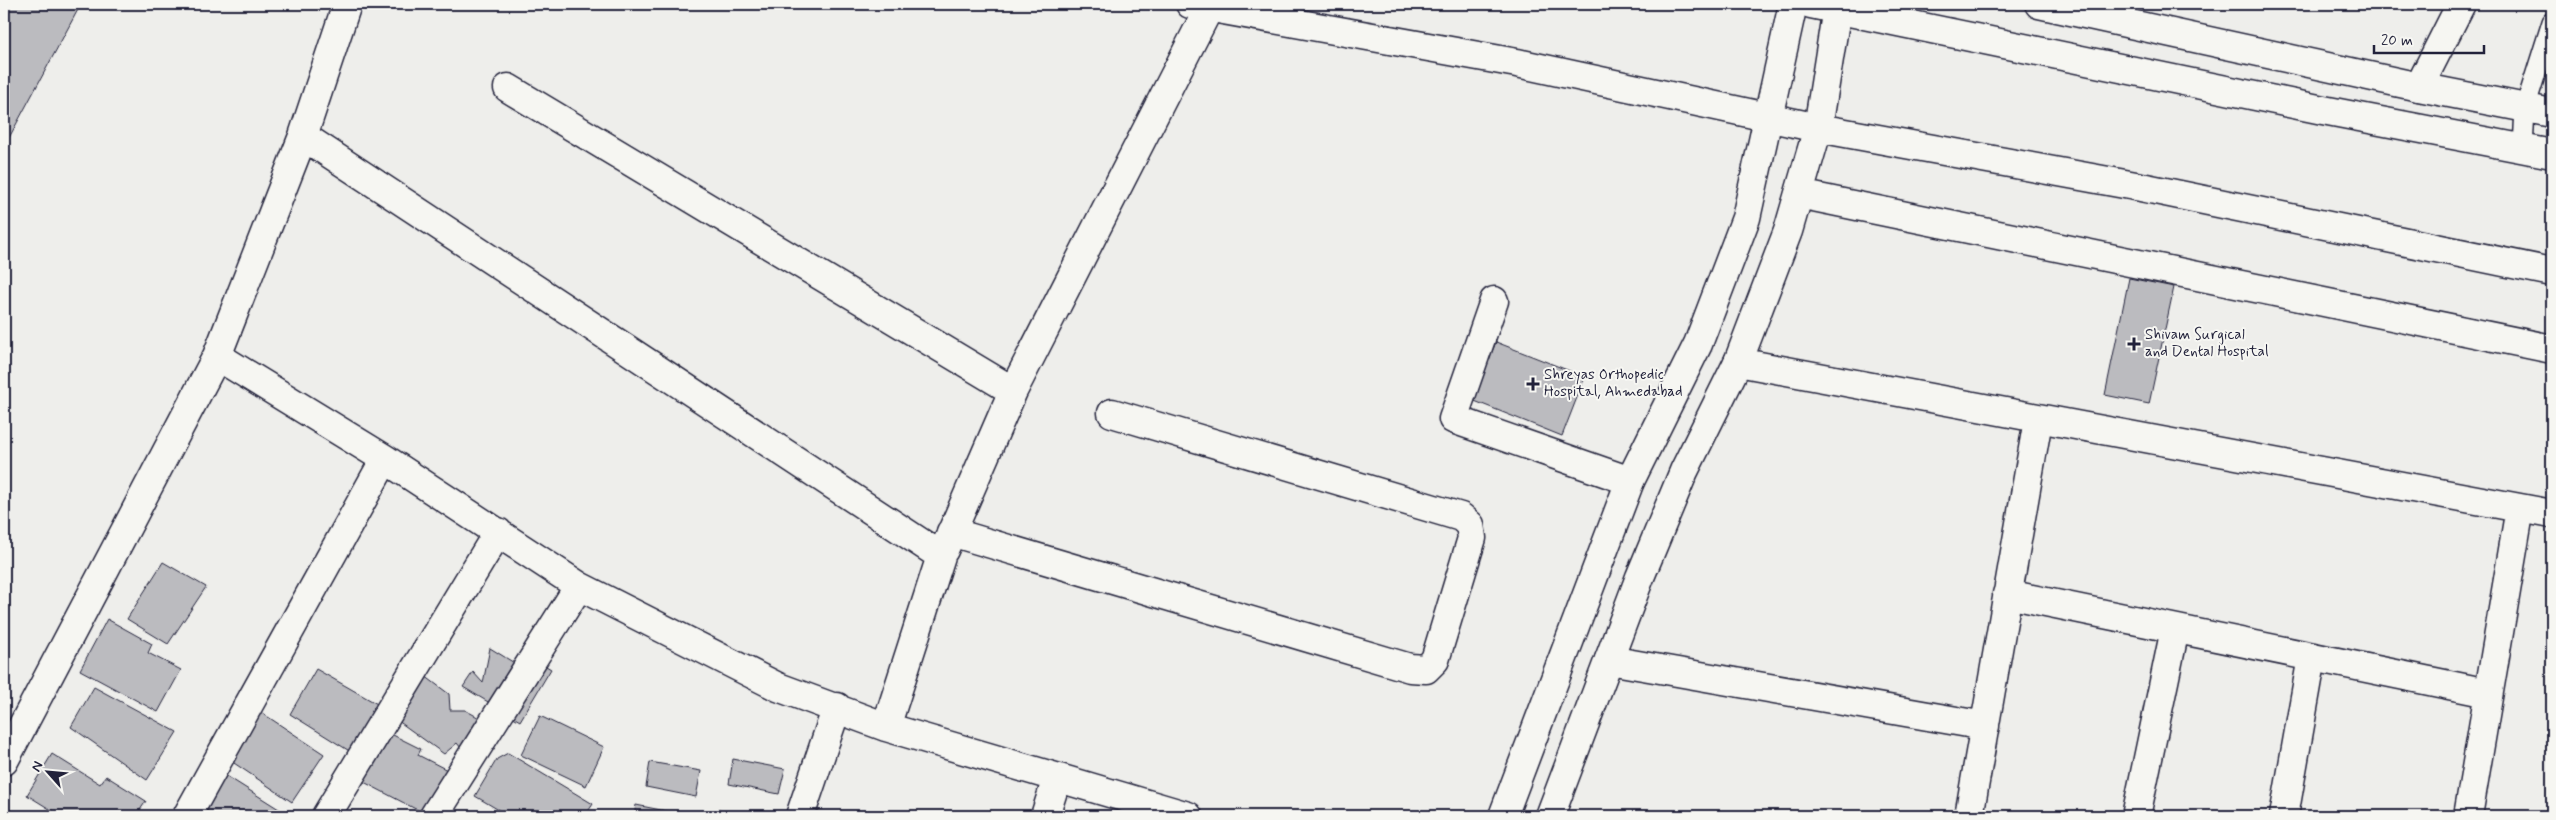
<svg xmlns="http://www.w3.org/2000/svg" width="2556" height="820" viewBox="0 0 2556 820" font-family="Mynerve,sans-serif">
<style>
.building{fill:#bbbbbf;stroke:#22223b}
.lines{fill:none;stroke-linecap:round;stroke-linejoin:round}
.lane-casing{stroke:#22223b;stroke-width:22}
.street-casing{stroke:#22223b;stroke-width:31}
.secondary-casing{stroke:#22223b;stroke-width:31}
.primary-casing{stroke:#22223b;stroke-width:31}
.lane{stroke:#f6f6f2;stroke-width:19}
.street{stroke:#f6f6f2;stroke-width:28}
.secondary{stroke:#f6f6f2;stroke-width:28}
.primary{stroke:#f6f6f2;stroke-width:28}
.poi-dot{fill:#22223b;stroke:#f6f6f2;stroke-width:2}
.labels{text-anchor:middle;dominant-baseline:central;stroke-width:4;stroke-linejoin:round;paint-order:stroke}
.poi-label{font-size:15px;fill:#22223b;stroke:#f6f6f2;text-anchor:start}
</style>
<rect width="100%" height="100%" fill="#eeeeeb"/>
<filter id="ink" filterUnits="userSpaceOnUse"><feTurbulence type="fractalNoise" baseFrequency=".02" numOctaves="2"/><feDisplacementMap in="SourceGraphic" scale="10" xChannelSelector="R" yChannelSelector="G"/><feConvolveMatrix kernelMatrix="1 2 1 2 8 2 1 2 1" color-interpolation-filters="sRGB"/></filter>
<g filter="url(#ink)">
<path class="building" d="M4,4H81L4,147Z
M2129,278L2174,287L2149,404L2105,395Z
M1496,342L1585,377L1562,436L1472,400Z
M163,562L206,587L168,644L127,619Z
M107,619L152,644L148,653L181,670L158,712L80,670Z
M490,648L516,664L523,652L551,669L520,721L463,687L473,672L483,683Z
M316,669L379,705L351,752L290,714Z
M425,676L449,694L450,710H465L492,725L472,762L457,743L444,754L394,718Z
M94,687L177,732L147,780L71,727Z
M253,707L324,754L292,802L222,755Z
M540,716L604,747L586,786L521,755Z
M387,732L421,749L418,755L457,775L429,816L362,781Z
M508,753L593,804L585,816H509L475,796L497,759Z
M52,754L100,784L106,776L146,801L136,816H61L27,795Z
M733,759L785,769L779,794L729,784Z
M650,762L701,771L696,797L646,787Z
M225,775L290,816H199Z
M636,805L686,815V816H634Z
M718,810L754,816H717Z"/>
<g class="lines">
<g class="lane-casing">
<path id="lane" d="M2523,149L2525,108L2552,22"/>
</g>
<g class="street-casing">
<path id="street" d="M2419,87L2461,4
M508,88L1013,391
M303,136L941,556L886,727
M1494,301L1453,419L1630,481
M217,356L385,459L579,586L778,687L886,727L1188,816
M1738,362L2552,514
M951,532L1410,668L1426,669L1435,660L1472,538L1470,525L1461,517L1112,413
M944,550L1013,391L1209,8
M2007,594L2488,693
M1609,660L1985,726
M4,761L217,356L303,136L347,4
M187,816L385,459
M326,816L498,532
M434,816L579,586
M800,816L837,707
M1045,816L1057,778
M1969,816L2038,420
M2136,816L2175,629
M2284,816L2312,657
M2468,816L2520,508"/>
</g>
<g class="secondary-casing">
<path id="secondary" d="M2039,4L2419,87L2552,113
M1799,194L2552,349
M1503,816L1630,481L1698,344L1746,218L1793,4
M1550,816L1640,577L1684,471L1738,362L1788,231L1818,128L1837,8"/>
</g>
<g class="primary-casing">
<path id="primary" d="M1190,4L1517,63L1818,128L2141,187L2552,272
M1811,4L2323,110L2552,154"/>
</g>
<use href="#lane" class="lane"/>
<use href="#street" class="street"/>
<use href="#secondary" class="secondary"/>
<use href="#primary" class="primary"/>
</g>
</g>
<g class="poi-dot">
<path d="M2131.5 336.5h5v5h5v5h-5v5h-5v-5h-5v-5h5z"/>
<path d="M1530.5 376.5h5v5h5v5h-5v5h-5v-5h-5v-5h5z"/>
</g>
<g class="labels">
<g class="poi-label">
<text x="2145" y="335">Shivam Surgical<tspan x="2145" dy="17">and Dental Hospital</tspan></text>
<text x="1544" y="375">Shreyas Orthopedic<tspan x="1544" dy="17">Hospital, Ahmedabad</tspan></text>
</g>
</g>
<rect width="2556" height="820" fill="none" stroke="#f6f6f2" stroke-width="20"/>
<rect x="10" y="10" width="2536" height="800" fill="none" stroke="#22223b" stroke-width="2" filter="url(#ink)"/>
<g transform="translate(48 772) rotate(297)" stroke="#f6f6f2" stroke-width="4" paint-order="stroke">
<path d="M0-4L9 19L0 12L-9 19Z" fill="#22223b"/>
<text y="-8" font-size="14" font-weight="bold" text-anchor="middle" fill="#22223b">N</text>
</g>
<path d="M2374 45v8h110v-8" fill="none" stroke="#22223b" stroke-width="2.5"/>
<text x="2381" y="45" font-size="15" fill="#22223b" stroke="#f6f6f2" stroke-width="4" paint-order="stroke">20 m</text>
</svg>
